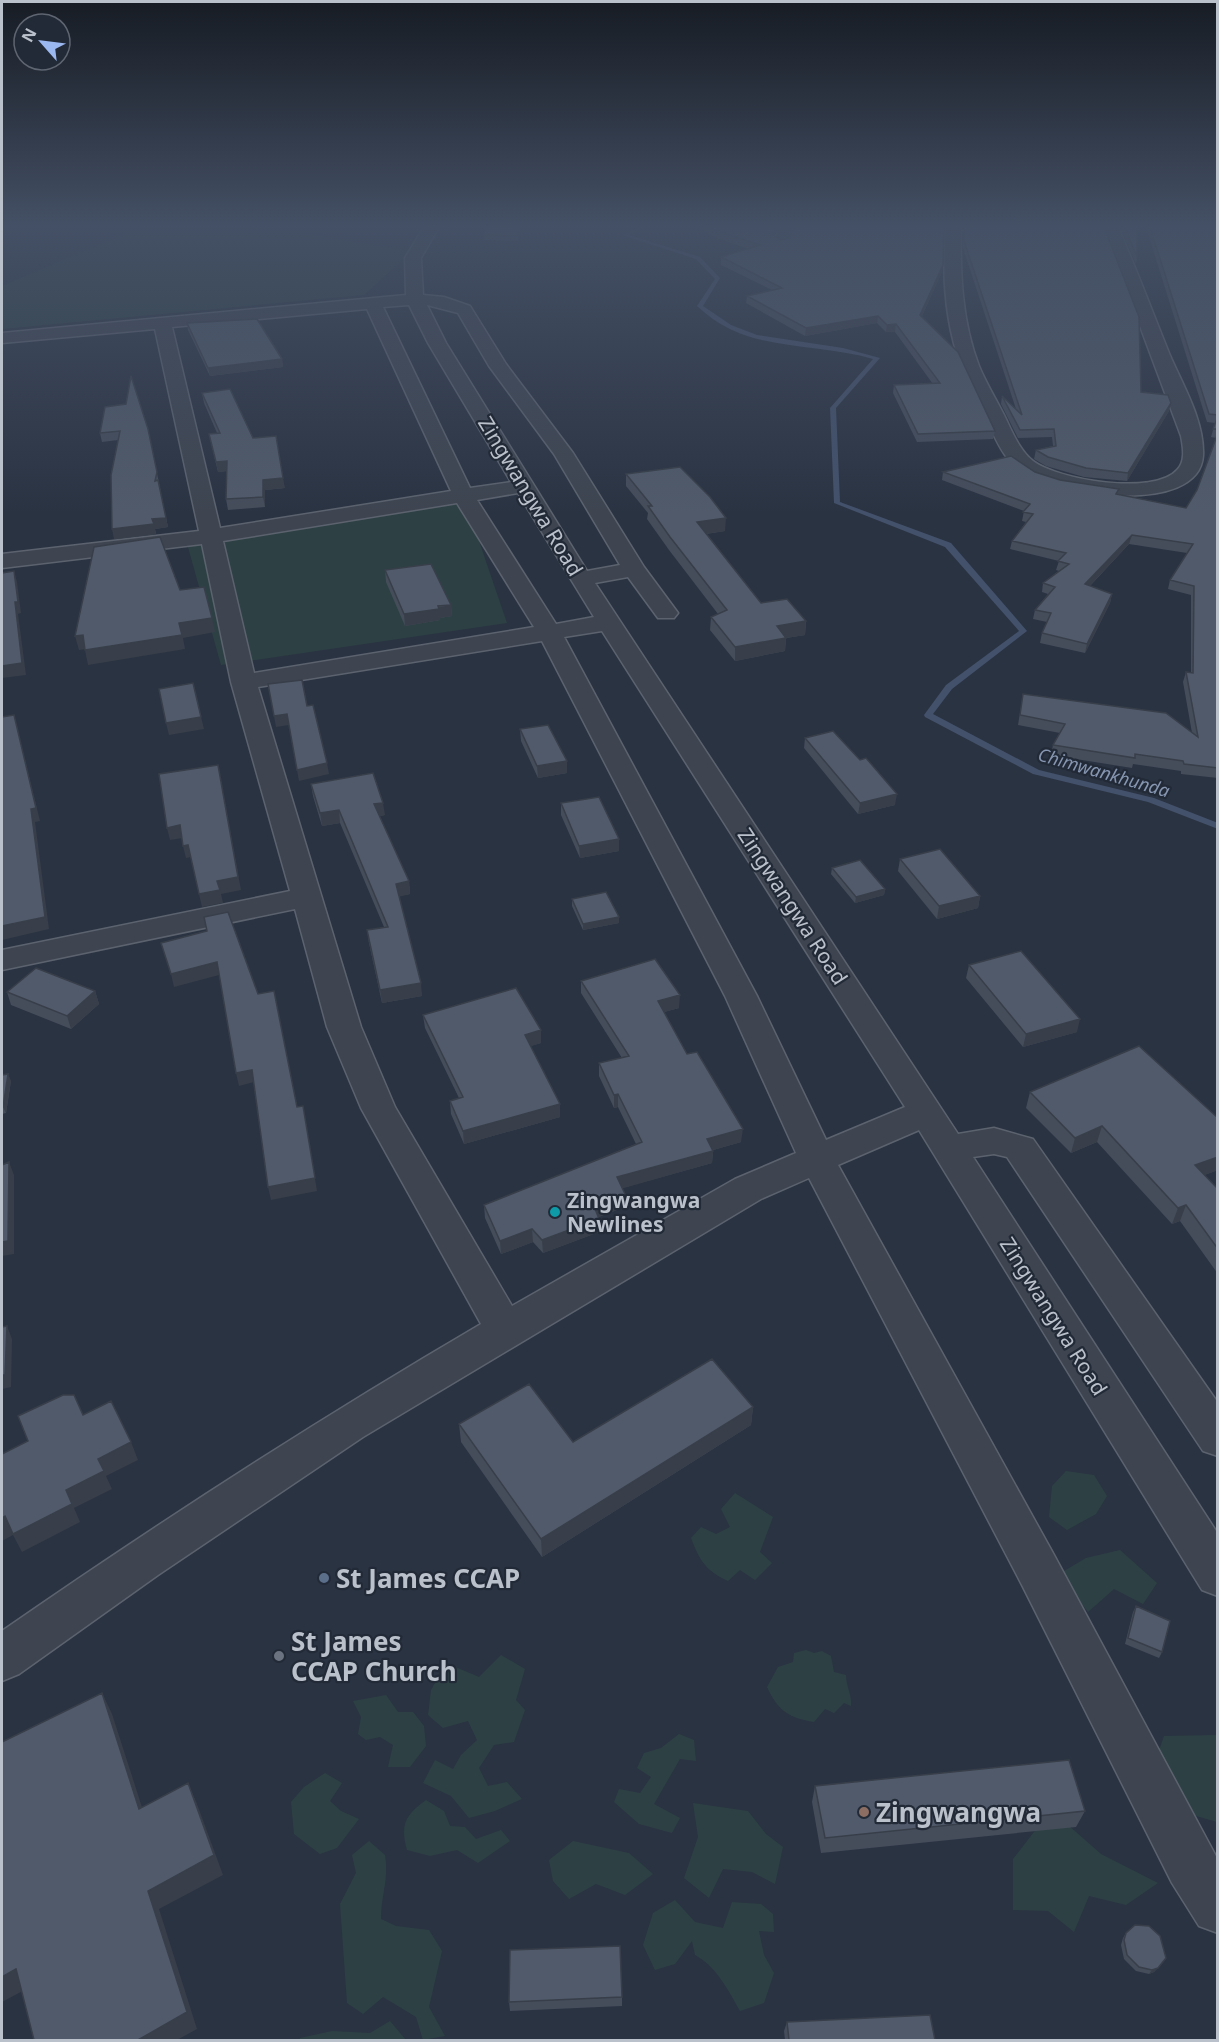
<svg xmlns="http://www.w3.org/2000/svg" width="1219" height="2042" viewBox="0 0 1219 2042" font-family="'Noto Sans',sans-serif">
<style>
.green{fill:#2d4144}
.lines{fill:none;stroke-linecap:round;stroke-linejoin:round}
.stream{fill:#43516b;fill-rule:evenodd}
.minor-casing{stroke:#5c636f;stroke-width:3}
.minor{fill:#3e4551;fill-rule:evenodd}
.wall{fill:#454d5b}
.shaded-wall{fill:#383f4a}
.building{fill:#505a6a;stroke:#383f4a;stroke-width:1.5}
.culture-dot{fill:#0f9aa8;stroke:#222a37;stroke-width:2}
.service-dot{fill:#5c6f8a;stroke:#222a37;stroke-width:2}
.worship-dot{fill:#6b7280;stroke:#222a37;stroke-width:2}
.education-dot{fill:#8d6e63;stroke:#222a37;stroke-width:2}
.labels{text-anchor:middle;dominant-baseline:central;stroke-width:4.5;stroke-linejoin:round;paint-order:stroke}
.far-water-label{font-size:18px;font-style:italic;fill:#8695b0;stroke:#222a37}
.street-label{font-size:21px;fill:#bbc1cb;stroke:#222a37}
.poi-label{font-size:21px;font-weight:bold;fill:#bbc1cb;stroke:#222a37;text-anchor:start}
.near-poi-label{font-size:26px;font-weight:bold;fill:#bbc1cb;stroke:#222a37;text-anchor:start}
</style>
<rect width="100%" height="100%" fill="#2a3342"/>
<path class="green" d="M142,227H266L411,252L364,295L2,329V286Z
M464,497L507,623L221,665L184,533Z
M1066,1471L1094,1475L1107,1496L1096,1514L1067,1530L1049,1517L1052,1486Z
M735,1493L773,1517L760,1552L772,1563L755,1580L740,1570L728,1581C705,1570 700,1561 691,1538L701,1527L716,1534L730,1527L721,1509Z
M1120,1550L1157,1583L1143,1604L1114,1589L1088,1612L1059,1574L1086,1558Z
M806,1650L814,1653L822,1651L831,1656L834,1672L846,1675C846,1687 852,1694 851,1706L844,1703L834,1713L825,1709L814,1722C789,1718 778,1711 767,1687L778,1667L793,1662L794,1653Z
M501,1655L525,1669L516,1700L525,1710L514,1742L494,1745L479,1768L488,1786L507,1782L522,1799L495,1811L469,1818L451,1796L423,1783L435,1760L453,1769L461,1755L477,1740L468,1721L443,1728L428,1715L431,1690L446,1663L479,1677Z
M386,1695L398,1712H413L424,1726L426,1746L410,1767H388L393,1745L380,1737L366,1740L358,1734L361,1717L353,1701Z
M679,1734L694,1740L696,1761L680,1759L654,1804L680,1818L672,1833L639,1824L614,1802L619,1789L640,1793L651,1777L637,1768L644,1753L661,1748Z
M1217,1735V1822L1193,1815L1151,1773L1164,1736Z
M325,1773L342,1783L330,1801L341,1811L359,1819L337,1848L320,1854L294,1834L291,1802L304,1787Z
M426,1800L444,1811L450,1826L465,1827L476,1839L501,1830L510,1841L478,1863L457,1850L430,1856L407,1850C400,1825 405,1815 426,1800Z
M693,1803L748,1811L766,1834L783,1847L775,1884L752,1872L723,1869L709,1898L684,1878L698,1837Z
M1051,1810L1101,1854L1158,1883L1126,1905L1089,1896L1074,1932L1048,1911L1013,1910V1859Z
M369,1841L385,1855C389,1881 381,1894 381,1919L396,1926L429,1930L442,1951L429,2007L445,2036L423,2040L416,2017L383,1997L363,2014L347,2003L340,1904L356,1873L352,1855Z
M573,1841L629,1853L653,1874L625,1895L596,1884L569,1899L553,1881L549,1860Z
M675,1900L695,1922L723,1928L732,1902L761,1904L773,1914L774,1932L759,1931L764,1955L774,1973L764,2003L740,2011C728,1990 717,1967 695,1955L692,1941L675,1964L655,1970L643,1945L653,1913Z
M390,2021L406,2040H299L300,2038L332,2031L370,2033Z"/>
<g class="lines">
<path class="stream" d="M641,227H646L629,235L700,257L720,278L703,306L731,325L757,335L843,348L880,358L836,408L840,502L951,543L1027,631L952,689L933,714L1039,770L1154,798L1218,823V829L1148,802L1033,774L925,717L924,715L946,685L1019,631L945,547L834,503L830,408L873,359C829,346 772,349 732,330C719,324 707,315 697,306L715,279L696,259L622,235Z"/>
<g class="minor-casing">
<path id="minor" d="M424,227H439L421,258L423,295L444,297L470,306L506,364L573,453L644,567L678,613L674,618H658L628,577L595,583L958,1134L994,1128L1033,1139L1218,1403V1456L1203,1451L1007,1157L994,1154L973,1157L1218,1534V1596L1202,1590L919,1130L838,1165L1054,1555L1218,1860V1933L1199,1926L1172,1883L1022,1585L809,1178L761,1199L363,1437L158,1575L19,1674L2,1681V1631C158,1523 317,1420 481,1324L361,1108L327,1027L295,909L2,970V950L290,891L231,682L202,544L2,568V554L199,531L155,329L2,343V333L406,295L405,258ZM409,305L428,343L511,482L470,488L383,307ZM427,305L458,313L489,366L554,454L620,565L587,571L446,343ZM367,309L451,491L220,528L172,327ZM518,493L594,617L556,624L477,500ZM457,503L534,627L254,673L223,541ZM602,631L905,1107L826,1140L757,996L564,637ZM542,641L725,996L796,1153L735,1179L512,1306L395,1107L361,1027L258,687Z
M780,227H795L788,243L782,245L774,240Z
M946,227H961C960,274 962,322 979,366C986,383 996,399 1004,415C1012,431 1019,450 1033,461C1058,480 1154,496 1177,470C1186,461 1183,447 1181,436L1103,227H1118C1136,268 1152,311 1169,353C1182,384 1205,421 1203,456C1199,517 1049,496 1017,469C1002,456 993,433 984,415C976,399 967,383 961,366C945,323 942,272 946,227Z"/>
</g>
<use href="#minor" class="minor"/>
</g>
<path class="wall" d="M521,227L518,241L484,240V235Z
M696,227H779L775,235L781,240L944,227L942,272L922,316L995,431L993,439L917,442L893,393L894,385L933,384L895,332H886L877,323L805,336L746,303L747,296L772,290L721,265V257L749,249L715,237Z
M963,227H1104L1141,392L1169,411L1127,481L1084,477L1046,466L1034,459L1036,450L1053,446L1052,437L1018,438L1001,404L1002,396L1016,409L963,248Z
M1120,227H1137V257L1136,264Z
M1146,227H1218V778L1181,774V771L1133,764L1132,768L1051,755L1053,745L1060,733L1018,725L1023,694L1192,733L1183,682L1186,672L1191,673V595L1168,589L1170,580L1187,553L1129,544L1090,586L1112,594L1110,603L1085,653L1040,643L1042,633L1047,622L1033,619L1035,610L1048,594L1042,592L1043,583L1059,571L1056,570L1059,561L1010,549L1012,541L1026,522L1022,521L1024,511L942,480L943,472H1035L1060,480L1119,489L1118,494L1186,508L1197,490L1216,438L1211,437L1215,423L1207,422Z
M187,323L282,359L283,367L210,376L188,330Z
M202,393L253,438L285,488L265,490V507L228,510L226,499L227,471L218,472L209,434L217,433L204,403Z
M148,429L168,527L155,529L156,534L114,539L118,440L102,442L100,433Z
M626,474L725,531L706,534L761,603L806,621L805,635L786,638L785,651L735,661L710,630L711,617L718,614L669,550L647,519L648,513L626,486Z
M385,570L451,605L452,616L440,618V620L405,626L386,582Z
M520,729L567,761V773L538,778L521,741Z
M805,738L895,805L858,814L804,748Z
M311,784L385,815L379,816L409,881L410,894L399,896L422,996L382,1003L369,943L367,930L384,927L340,823L322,826L313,796Z
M561,803L619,839V851L580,858L561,815Z
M900,859L980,896L978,908L937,919L898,871Z
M832,868L885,889L884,895L855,903L831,874Z
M572,899L619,923L583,930L572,906Z
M969,965L1077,1032L1023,1047L966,978Z
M581,981L679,1008L664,1012L687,1054L741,1142L713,1150L712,1163L622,1188L625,1207L598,1217L599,1232L543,1253L533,1242L501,1254L485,1218L484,1205L636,1144L618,1107L614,1108L599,1076V1063L622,1058L581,993Z
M95,991L99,1004L71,1029L11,1005L7,992Z
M423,1015L541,1030V1043L530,1046L560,1117L464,1144L451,1114L450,1101L459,1098L425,1028Z
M2,1075L11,1081L6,1113L2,1114Z
M1030,1092L1218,1118V1170L1204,1175L1218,1189V1274L1180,1221L1172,1224L1097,1142L1071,1153L1026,1108Z
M753,1407L751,1425L542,1557L461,1442L459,1424L573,1442Z
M1136,1606L1162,1652L1159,1658L1125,1644L1133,1612Z
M815,1786L1085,1811L1076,1827L821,1853L812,1802Z
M1126,1933L1166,1958L1154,1972L1149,1974L1136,1971L1124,1959L1121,1945L1123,1938Z
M622,1997V2006L510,2011L509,2002Z
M787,2022L935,2040H785L784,2031Z"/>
<path class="shaded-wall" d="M776,227H779L772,241V234Z
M943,265L942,272L919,322L920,315Z
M878,316L877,323L805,336L806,328Z
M896,324L895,332H886L887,325Z
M282,359L283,367L210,376L208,368Z
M1171,403L1169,411L1127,481L1128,473Z
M227,461L229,471L218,472L216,462Z
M283,478L285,488L265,490V507L263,497V480Z
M166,518L168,527L155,529L156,534L114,539L112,529L152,519Z
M726,518L725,531L697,535V522Z
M1132,535L1129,544L1083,593L1085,584Z
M14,571L17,582L21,613L18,614L26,675L2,678V666L15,602Z
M1112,594L1110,603L1085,653L1087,644Z
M451,605L452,616L440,618V620L405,626L404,614Z
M212,618L215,632L183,638L185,649L88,665L85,650L179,623Z
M806,621L805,635L786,638L785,651L735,661V647L777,626Z
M83,635L87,649L79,650L75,636Z
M287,714L289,725L276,727L274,716Z
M14,715L40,821L35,822L49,929L2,940V926Z
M201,717L204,729L169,735L166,723Z
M567,761V773L538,778L537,766Z
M327,763L329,774L299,781L297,770Z
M218,765L241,890L221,894L223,903L202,907L199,894L217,881Z
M897,794L895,805L858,814L860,803Z
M383,803L385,815L376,817L374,804Z
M339,810L340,823L322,826L320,813Z
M180,825L183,838L170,840L167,828Z
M619,839V851L580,858L579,846Z
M188,845L191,857L186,858L183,846Z
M409,881L410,894L398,897L396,884Z
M885,889L884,895L855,903L856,897Z
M980,896L978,908L937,919L939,906Z
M619,917V923L583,930V924Z
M217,962L219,975L174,987L171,974Z
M421,983L422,996L382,1003L380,990Z
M95,991L99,1004L71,1029L67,1016Z
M680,995L679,1008L657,1014L658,1001Z
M1080,1019L1077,1032L1023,1047L1026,1034Z
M541,1030V1043L525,1048V1035Z
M252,1070L254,1082L239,1086L236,1073Z
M8,1074L11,1081L6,1113L3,1107Z
M618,1094V1107L614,1108V1095Z
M560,1104V1117L464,1144L463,1131Z
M303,1106L317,1191L271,1200L268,1187Z
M1102,1126L1097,1142L1071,1153L1075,1138Z
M743,1129L741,1142L706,1152L707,1139Z
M713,1151L712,1163L617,1190V1177Z
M1218,1157V1170L1189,1181L1195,1165Z
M9,1162L14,1175V1254L2,1256V1242Z
M625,1194V1207L594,1219V1206Z
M1186,1205L1180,1221L1172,1224L1178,1208Z
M599,1219V1232L543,1253L542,1240Z
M532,1229L533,1242L501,1254L500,1241Z
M7,1326L12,1339L11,1387L2,1389V1375Z
M753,1407L751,1425L542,1557L541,1539Z
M131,1442L138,1460L106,1476L112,1489L74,1508L80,1522L22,1552L13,1535L2,1541V1518L66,1490L98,1459Z
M102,1693L112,1714L149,1829L139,1809Z
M188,1783L197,1804L223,1875L159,1909L197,2029L177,2040H138L148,1891Z
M1158,1968L1154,1972L1149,1974L1152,1970Z
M16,1969L30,1987L2,2002V1977Z"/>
<path class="building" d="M485,227H520L518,236L484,235Z
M709,227H776L772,234L781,240L789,238L794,227H944L943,265L920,315L958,352L995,431L918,434L894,385L940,383L896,324L887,325L878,316L806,328L747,296L782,288L721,257L760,245L715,230Z
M964,227H1104L1139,317L1141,392L1168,395L1171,403L1128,473L1086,468L1048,457L1036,450L1056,446L1054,429L1020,430L1002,396L1022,415L964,241Z
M1125,227H1137V257Z
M1150,227H1218V415L1209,414Z
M257,319L282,359L208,368L187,323Z
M131,376L148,429L157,472L155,481L158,480L166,518L152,519L154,524L112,529L111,475L120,431L100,433L105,407L126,404Z
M230,389L253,438L276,436L283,478L263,480V497L226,499L227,461L216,462L209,434L220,433L202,393Z
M1218,416V429H1213Z
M1218,433V768L1184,764L1183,761L1135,754V758L1053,745L1065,724L1020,715L1023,694L1166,713L1198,737L1186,672L1193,673L1194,586L1170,580L1193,544L1132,535L1085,584L1112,594L1087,644L1042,633L1051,613L1035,610L1055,587L1043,583L1069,564L1058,561L1066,553L1012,541L1033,514L1023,512L1030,504L943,472L1011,456L1035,472L1060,480L1119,489L1116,494L1186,508L1197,490Z
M680,467L710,497L726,518L697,522L761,603L787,599L806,621L777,626L786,638L735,647L711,617L727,610L670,537L648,506H652L626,474Z
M160,537L180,590L204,587L212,618L179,623L182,635L85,650L83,635L75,636L94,547Z
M431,564L451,605L438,606L439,609L404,614L385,570Z
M14,571L18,602H15L22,663L2,666V573Z
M302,680L307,706L313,705L327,763L297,770L287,714L274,716L268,684Z
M193,683L201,717L166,723L159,689Z
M14,715L36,808L31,809L45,917L2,926V717Z
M548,725L567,761L537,766L520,729Z
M833,731L860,760L866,758L897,794L860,803L805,738Z
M218,765L238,877L217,881L220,890L199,894L188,845L183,846L180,825L167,828L159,774Z
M373,773L383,803L374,804L409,881L396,884L421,983L380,990L367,930L388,927L339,810L320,813L311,784Z
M599,797L619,839L579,846L561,803Z
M940,849L980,896L939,906L900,859Z
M860,860L885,889L856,897L832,868Z
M606,892L619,917L583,924L572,899Z
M228,912L258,994L274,991L297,1107L303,1106L315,1178L268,1187L252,1070L236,1073L217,962L171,974L161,943L207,931L204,917Z
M1021,951L1080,1019L1026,1034L969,965Z
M655,959L680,995L658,1001L687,1054L697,1052L743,1129L707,1139L713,1151L617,1177L625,1194L594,1206L599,1219L542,1240L532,1229L500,1241L484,1205L642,1142L618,1094L614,1095L599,1063L629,1056L581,981Z
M36,968L95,991L67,1016L7,992Z
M516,988L541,1030L525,1035L560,1104L463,1131L450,1101L463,1097L423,1015Z
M1139,1046L1218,1118V1157L1195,1165L1218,1189V1249L1186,1205L1178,1208L1102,1126L1075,1138L1030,1092Z
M8,1074L3,1107H2V1075Z
M9,1162L8,1241L2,1242V1165Z
M7,1326L5,1375H2V1327Z
M712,1359L753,1407L541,1539L459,1424L529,1384L573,1442Z
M63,1395H74L83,1415L111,1401L131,1442L98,1459L104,1471L66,1490L72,1504L13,1534L5,1516L2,1518V1454L28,1441L18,1416Z
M1136,1606L1170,1621L1162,1652L1128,1638Z
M102,1693L139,1809L188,1783L214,1855L148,1891L187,2012L138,2040H34L16,1969L2,1977V1742Z
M1069,1760L1085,1811L825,1838L815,1786Z
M1135,1925L1149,1926L1160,1936L1166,1958L1158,1968L1152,1970L1139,1967L1127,1955L1124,1940L1126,1933Z
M620,1946L622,1997L509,2002L510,1950Z
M930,2015L935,2040H789L787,2022Z"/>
<linearGradient id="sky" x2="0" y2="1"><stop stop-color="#171c24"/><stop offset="0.44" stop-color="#445065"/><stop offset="1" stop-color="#445065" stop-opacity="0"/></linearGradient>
<rect width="1219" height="513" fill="url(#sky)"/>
<circle class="culture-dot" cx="555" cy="1212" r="6"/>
<circle class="service-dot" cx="324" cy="1578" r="6"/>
<circle class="worship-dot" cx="279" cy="1656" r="6"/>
<circle class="education-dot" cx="864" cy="1812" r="6"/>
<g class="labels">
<g class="far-water-label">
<text transform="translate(1104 772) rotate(16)">Chimwankhunda</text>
</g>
<g class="street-label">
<text transform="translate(531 496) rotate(59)">Zingwangwa Road</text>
<text transform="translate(793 906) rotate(57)">Zingwangwa Road</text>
<text transform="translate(1054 1316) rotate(58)">Zingwangwa Road</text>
</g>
<g class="poi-label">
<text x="567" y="1200">Zingwangwa<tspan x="567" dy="24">Newlines</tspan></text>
</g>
<g class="near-poi-label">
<text x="336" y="1578">St James CCAP</text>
<text x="291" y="1641">St James<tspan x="291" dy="30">CCAP Church</tspan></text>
<text x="876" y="1812">Zingwangwa</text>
</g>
</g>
<rect width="1219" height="2042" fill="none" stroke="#bbc1cb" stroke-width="6"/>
<g transform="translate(42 42) rotate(298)"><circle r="28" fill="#222a37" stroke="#5f6672" stroke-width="1.5"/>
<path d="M0-4.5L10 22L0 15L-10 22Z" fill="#9bb8f0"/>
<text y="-9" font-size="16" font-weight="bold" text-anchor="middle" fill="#bbc1cb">N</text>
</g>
</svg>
